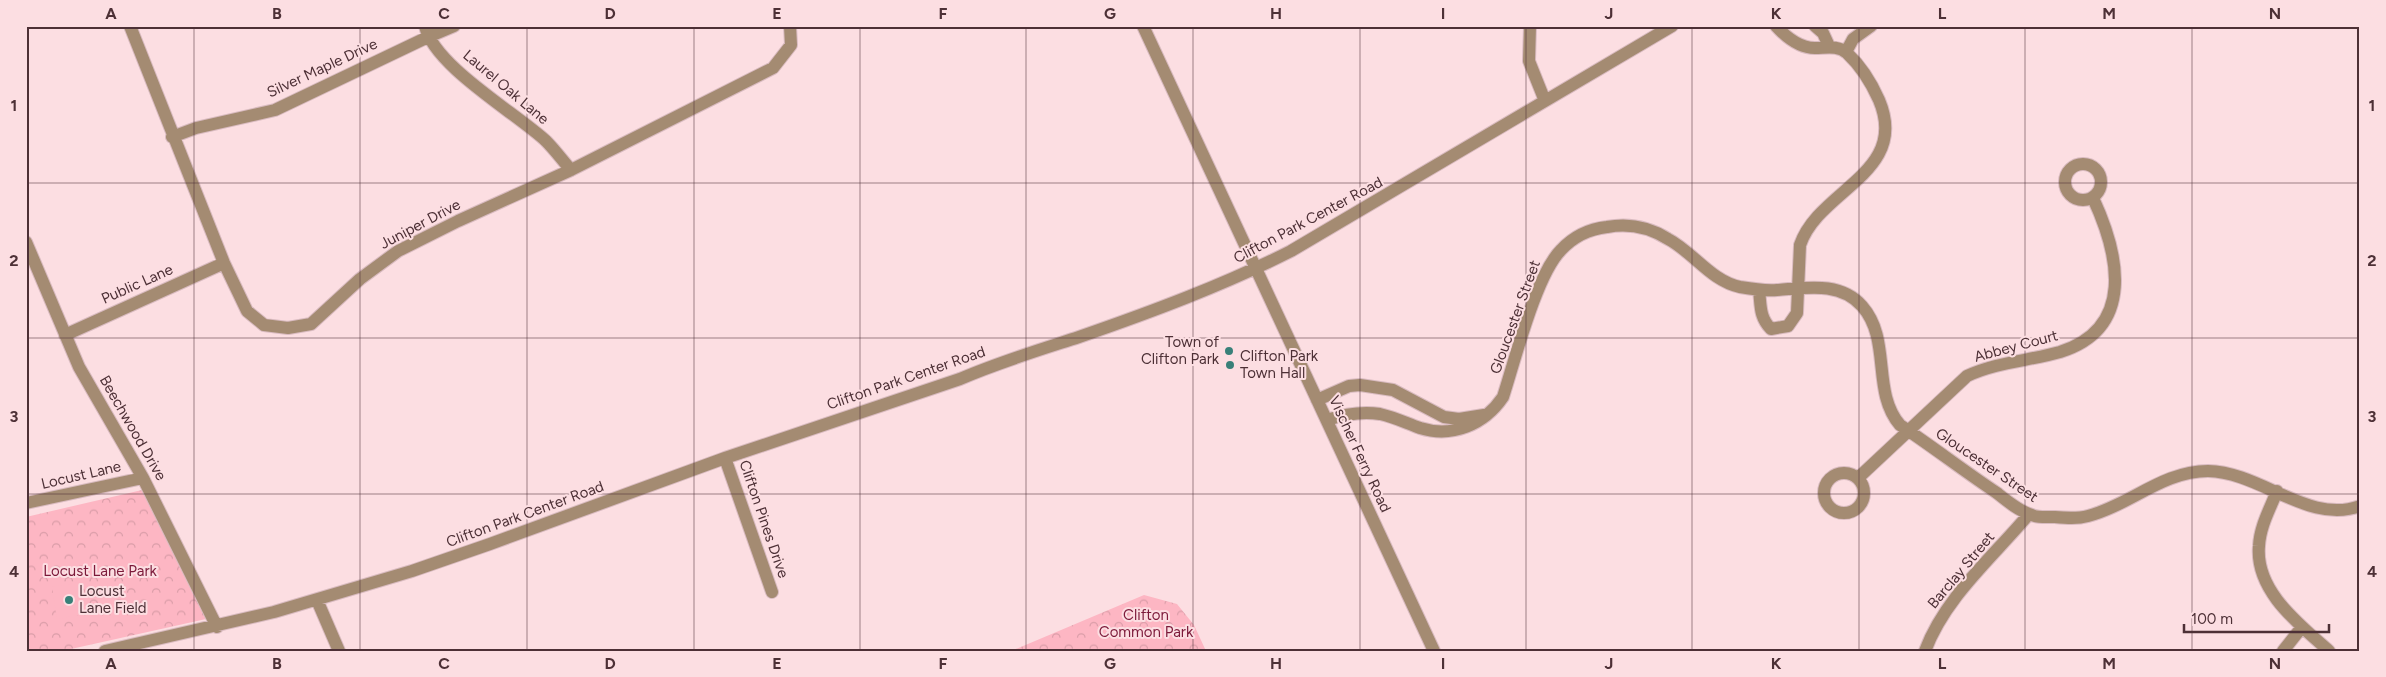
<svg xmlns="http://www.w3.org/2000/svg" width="2386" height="677" viewBox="0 0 2386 677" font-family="Figtree,sans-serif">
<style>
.park{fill:url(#park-crowns)}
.garden{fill:#fdb6c3}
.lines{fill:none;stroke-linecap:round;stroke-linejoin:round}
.minor-casing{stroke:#d9bbc0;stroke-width:14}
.minor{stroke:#a48b72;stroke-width:12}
.grid{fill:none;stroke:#4d3036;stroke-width:1;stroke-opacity:0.55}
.poi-dot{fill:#398079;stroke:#fcdee2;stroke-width:2}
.labels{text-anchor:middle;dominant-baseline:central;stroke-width:4;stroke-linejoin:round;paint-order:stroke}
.street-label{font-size:15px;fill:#4d3036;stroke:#fcdee2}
.poi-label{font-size:15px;fill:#4d3036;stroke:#fcdee2;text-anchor:start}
.park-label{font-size:15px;fill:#7c1a3a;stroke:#fcdee2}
.neatline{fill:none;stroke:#4d3036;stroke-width:2}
.grid-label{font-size:16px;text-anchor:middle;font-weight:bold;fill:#4d3036}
</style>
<defs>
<pattern id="park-crowns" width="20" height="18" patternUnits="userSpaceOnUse" patternTransform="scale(1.25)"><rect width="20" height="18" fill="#fdb6c3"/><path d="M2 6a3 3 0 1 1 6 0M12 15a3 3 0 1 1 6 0" fill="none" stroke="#da9da8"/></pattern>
</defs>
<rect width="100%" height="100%" fill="#fcdee2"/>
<path class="park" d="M142,490L206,619L62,651H26V517Z
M1144,595L1177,604L1194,625L1206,651H1011Z"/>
<path class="garden" d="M81,582L86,614L57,619L52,587Z"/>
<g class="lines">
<g class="minor-casing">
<path id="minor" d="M130,26L224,263L247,311L264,325L288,328L311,324L360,279L398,251L458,221L571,170L773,68L791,45L790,26
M425,26C434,66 516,113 546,141C555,150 563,161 571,170
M1143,26L1434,651
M1530,26L1529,61L1545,101
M1815,26L1823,33L1829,46
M1846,52L1853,39L1871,26
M172,137L196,128L275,110L428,37L454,26
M2065 182a18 18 0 1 1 36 0a18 18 0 1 1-36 0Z
M26,242L79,367L143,478L217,627
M1759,290C1761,305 1759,317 1771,329L1788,326L1797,313L1800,245C1819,189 1910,173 1879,100C1871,82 1862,67 1847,53C1838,45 1826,48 1815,48C1800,48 1786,37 1776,26
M65,335L224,263
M1317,400L1349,386L1360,385L1393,390L1444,417L1459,419L1484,415
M1327,420C1345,414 1361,411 1380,414C1394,417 1406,423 1420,428C1452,438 1484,425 1503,397C1515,360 1536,275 1561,250C1573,237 1589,229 1607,227C1629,223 1649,227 1668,239C1693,252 1711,281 1740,287C1752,289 1765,291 1777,290C1806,288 1840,281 1862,306C1892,340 1871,391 1900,425C1933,447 1964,471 1997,493C2007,501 2019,511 2032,515C2038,518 2047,517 2054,517C2066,518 2077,519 2088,516C2130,505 2163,471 2208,471C2261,472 2309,525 2360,506
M725,458L772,592
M1824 493a20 20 0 1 1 40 0a20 20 0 1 1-40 0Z
M1858,478L1967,376C1997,362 2028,361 2060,352C2136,328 2119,254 2093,198
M2277,491C2270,509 2260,526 2259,546C2255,591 2299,624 2329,651
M26,503L143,478
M317,600L339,651
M105,651L274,612L412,571L490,544L725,458L960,379C999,362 1039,350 1079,337C1151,312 1224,285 1291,251L1672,26
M1925,651C1945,597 1993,557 2029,514
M2283,651L2302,627"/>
</g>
<use href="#minor" class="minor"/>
</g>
<path class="grid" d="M194,26V651M360,26V651M527,26V651M694,26V651M860,26V651M1026,26V651M1193,26V651M1360,26V651M1526,26V651M1692,26V651M1859,26V651M2025,26V651M2192,26V651M26,183H2360M26,338H2360M26,494H2360"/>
<g class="poi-dot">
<circle cx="1229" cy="351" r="5"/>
<circle cx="1230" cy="365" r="5"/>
<circle cx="69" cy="600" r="5"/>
</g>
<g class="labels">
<g class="street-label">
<text transform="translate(322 68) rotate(-25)">Silver Maple Drive</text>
<text transform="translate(506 87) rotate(40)">Laurel Oak Lane</text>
<text transform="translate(1308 220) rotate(-28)">Clifton Park Center Road</text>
<text transform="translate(420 224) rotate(-28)">Juniper Drive</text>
<text transform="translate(137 284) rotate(-24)">Public Lane</text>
<text transform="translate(1515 317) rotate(-70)">Gloucester Street</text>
<text transform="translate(2016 346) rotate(-15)">Abbey Court</text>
<text transform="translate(906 378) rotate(-19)">Clifton Park Center Road</text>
<text transform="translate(133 428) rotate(60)">Beechwood Drive</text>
<text transform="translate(1360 454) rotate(65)">Vischer Ferry Road</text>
<text transform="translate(1987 465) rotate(34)">Gloucester Street</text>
<text transform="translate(81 475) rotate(-13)">Locust Lane</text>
<text transform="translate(525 514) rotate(-20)">Clifton Park Center Road</text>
<text transform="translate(764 519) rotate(71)">Clifton Pines Drive</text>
<text transform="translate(1961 570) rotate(-50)">Barclay Street</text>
</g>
<g class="poi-label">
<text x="1219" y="342" text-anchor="end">Town of<tspan x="1219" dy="17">Clifton Park</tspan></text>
<text x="1240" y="356">Clifton Park<tspan x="1240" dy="17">Town Hall</tspan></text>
<text x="79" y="591">Locust<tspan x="79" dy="17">Lane Field</tspan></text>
</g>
<g class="park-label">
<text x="100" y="571">Locust Lane Park</text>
<text x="1146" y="615">Clifton<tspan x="1146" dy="17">Common Park</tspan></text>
</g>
</g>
<rect width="2386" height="677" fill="none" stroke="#fcdee2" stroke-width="55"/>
<path d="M2184 624v8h145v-8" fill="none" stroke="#4d3036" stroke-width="2.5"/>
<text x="2191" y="624" font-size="15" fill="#4d3036" stroke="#fcdee2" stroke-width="4" paint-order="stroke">100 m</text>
<rect x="28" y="28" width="2330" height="622" class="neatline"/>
<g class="grid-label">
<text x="111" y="19">A</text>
<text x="277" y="19">B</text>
<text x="444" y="19">C</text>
<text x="610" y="19">D</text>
<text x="777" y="19">E</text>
<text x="943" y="19">F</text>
<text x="1110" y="19">G</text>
<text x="1276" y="19">H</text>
<text x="1443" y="19">I</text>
<text x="1609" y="19">J</text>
<text x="1776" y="19">K</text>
<text x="1942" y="19">L</text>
<text x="2109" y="19">M</text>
<text x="2275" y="19">N</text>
<text x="14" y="111">1</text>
<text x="2372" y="111">1</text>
<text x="14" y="266">2</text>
<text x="2372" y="266">2</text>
<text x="14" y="422">3</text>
<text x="2372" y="422">3</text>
<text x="14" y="577">4</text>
<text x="2372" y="577">4</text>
<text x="111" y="669">A</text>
<text x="277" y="669">B</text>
<text x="444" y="669">C</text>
<text x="610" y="669">D</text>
<text x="777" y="669">E</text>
<text x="943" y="669">F</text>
<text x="1110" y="669">G</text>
<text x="1276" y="669">H</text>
<text x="1443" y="669">I</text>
<text x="1609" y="669">J</text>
<text x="1776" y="669">K</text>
<text x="1942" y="669">L</text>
<text x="2109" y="669">M</text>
<text x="2275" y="669">N</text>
</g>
</svg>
